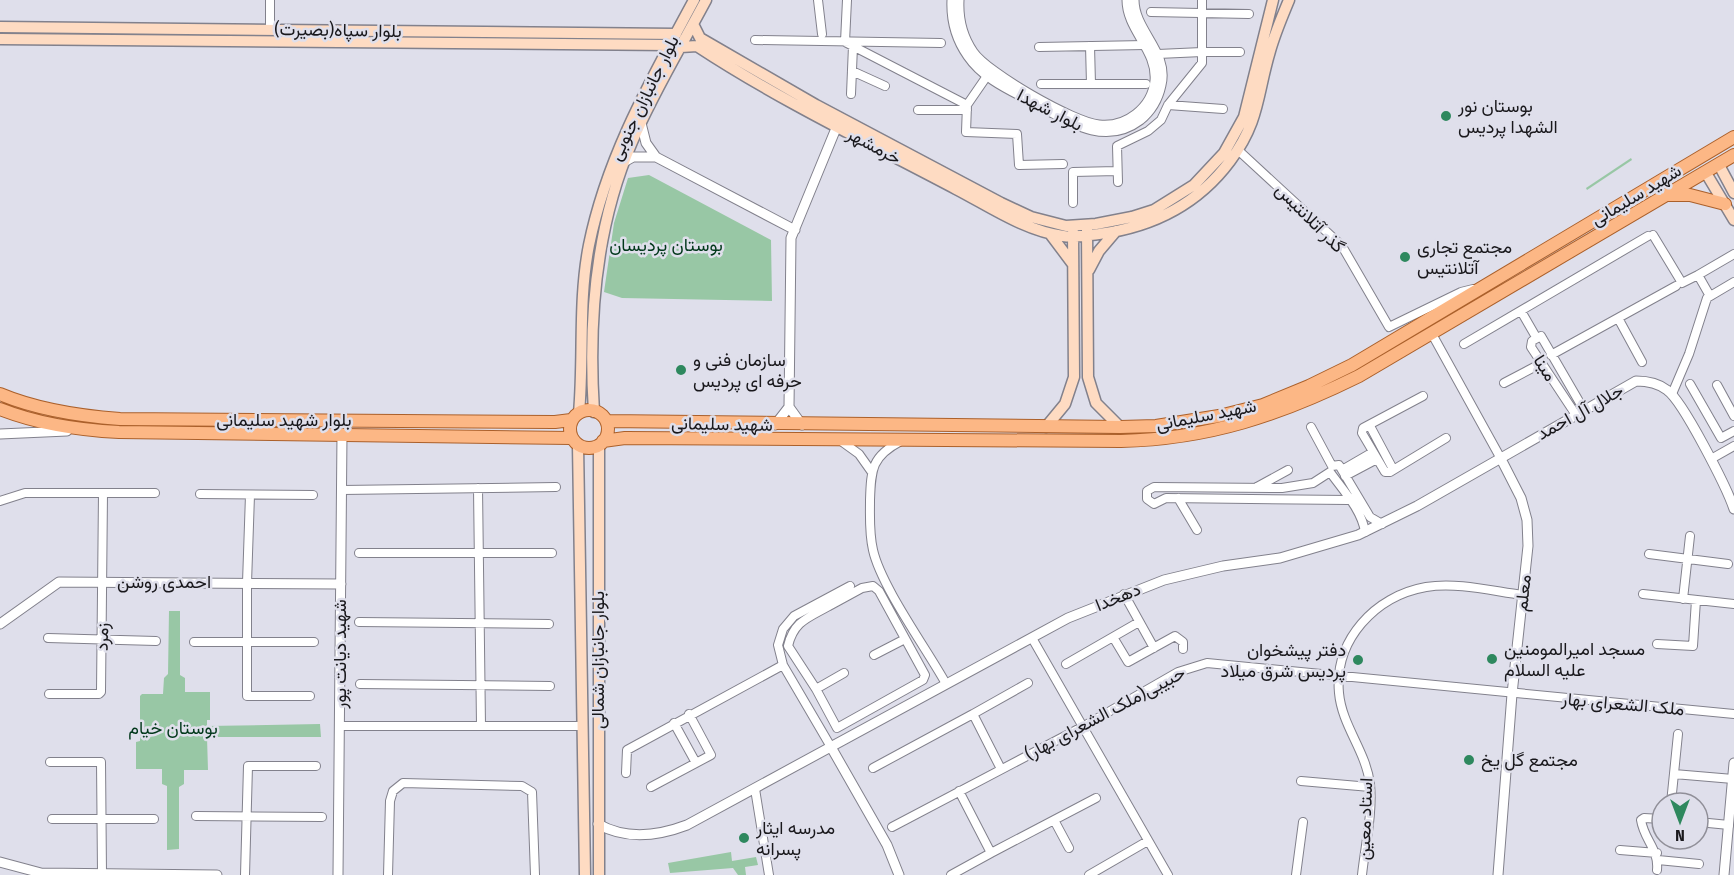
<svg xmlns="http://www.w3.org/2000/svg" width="1734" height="875" viewBox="0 0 1734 875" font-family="'Fira Sans Condensed',Vazirmatn,sans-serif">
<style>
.green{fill:#98c7a5}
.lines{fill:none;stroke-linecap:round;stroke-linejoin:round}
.minor-casing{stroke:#82818c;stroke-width:10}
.tertiary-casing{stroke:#82818c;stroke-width:11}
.secondary-casing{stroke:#82818c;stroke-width:13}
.primary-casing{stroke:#ab602b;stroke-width:14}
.minor{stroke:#fff;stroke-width:8}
.tertiary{stroke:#fff;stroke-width:9}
.secondary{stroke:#fedbc2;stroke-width:10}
.primary{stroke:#fcb785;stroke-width:12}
.poi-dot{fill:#2e885e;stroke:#dfdfeb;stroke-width:2}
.labels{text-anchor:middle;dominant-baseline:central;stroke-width:5;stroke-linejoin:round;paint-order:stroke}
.street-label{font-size:18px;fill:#19181c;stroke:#dfdfeb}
.poi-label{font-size:18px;fill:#19181c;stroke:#dfdfeb;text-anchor:start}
.park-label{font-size:18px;fill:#02381b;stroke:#dfdfeb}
</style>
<rect width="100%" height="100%" fill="#dfdfeb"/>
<path class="green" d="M1631,158L1632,160L1587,190L1586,188Z
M649,175L771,240L772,301L622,298L604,292L614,223L628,178Z
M169,611H180V675L185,678V692H210V720H207V726L320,724L321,737H207L208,770H184V784L179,787V849L167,850V786L162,784V769H136V742L140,741V696L142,694H163L164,678L168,674Z
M731,852L732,861L756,857L758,865L745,867L746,875H738L733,868L670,873L668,863Z"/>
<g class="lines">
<g class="minor-casing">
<path id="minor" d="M270,0V29
M818,0L822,34
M847,0L845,42L967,105
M1151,12L1249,14
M755,40L941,43
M1090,46L1091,84
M1039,47L1145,45
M1158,54L1202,52V0
M852,71L885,86
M987,76L967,105L966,132L1017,134L1019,165L1063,164
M1041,84H1146
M851,94L853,46
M1168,105L1223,109
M918,110H967
M1238,150L1342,246L1389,327L1461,292L1473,289
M1118,182L1117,146L1148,131L1161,120L1168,105L1202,63V52H1240
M1073,203V172L1117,171
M1653,235L1682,283L1698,275
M1710,296L1698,275L1734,254
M1521,311L1536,337
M1618,318L1642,362
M1432,334L1500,457
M1464,344L1648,236
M1551,355L1676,286
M1504,383L1542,363
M1690,384L1721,438L1734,431
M1717,385L1734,416
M1672,394L1689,354L1707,298L1734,282
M1423,396L1363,428L1362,433L1385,472H1390L1446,438
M1576,415L1531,347L1532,341L1541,336L1584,410
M1370,426L1393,469
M1311,427L1332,466L1339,465L1370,517L1382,524
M841,441L859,454L871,471
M901,441C872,456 871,469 870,500C870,517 869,533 873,550C881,586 926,648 945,682
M1711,459L1734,446
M1342,470L1373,452
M1345,476L1377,459
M1257,487L1288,470
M478,488L481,725
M342,490L556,487
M200,494L313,495
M250,495L247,583V696H310
M1357,496L1349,500L1166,498L1154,504L1147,499V491L1154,487L1282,488L1313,483L1330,472C1342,489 1362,510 1365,532
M1178,498L1197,530
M0,501L25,493H155
M359,553H552
M1649,554L1728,564
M1124,594L1154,648
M1643,594L1734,604
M1683,599L1690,536
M829,606L862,588L873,586L879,591L925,675L923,680L837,728L816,689L844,673
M359,622L549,624
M1113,637L1128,662L1175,636L1183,642V649
M48,638L156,641
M1032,638L1168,875
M194,642H314
M1657,644L1693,646L1696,600
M874,655L905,639
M1066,664L1139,622
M360,684L550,686
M816,689L788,646C794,621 808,618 829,606L828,603
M49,694H99L101,692L103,493
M674,723L696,763
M340,726H583
M831,747L783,665L778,645L783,629L794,616L850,586
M50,762H101L102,873
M873,768L973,714
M1001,769L973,714L1028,683
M626,773L627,750L783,665
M1674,774L1733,779
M1301,781L1370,787
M651,787L711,755L689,714
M755,789L769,875
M959,791L991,853L1096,798
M1671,803L1678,734
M196,816L322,817
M52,819H154
M1054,820L1069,848
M1698,822L1729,825
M892,827L1084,726L1178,672L1207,663L1734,714
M1620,850L1657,853
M1658,860L1699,864
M1657,870C1659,849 1644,840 1641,820L1644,818L1662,819
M245,875L248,766H316
M388,875L390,801L393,791L403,783L522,786L532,792L535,875
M951,875L991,853
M1089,875L1146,842
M1296,875L1303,822
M1362,875C1365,846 1373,813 1370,784C1366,751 1342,726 1339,693C1334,640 1375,596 1426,587C1457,582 1492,591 1522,595"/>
</g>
<g class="tertiary-casing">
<path id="tertiary" d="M952,0C951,21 956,39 968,56C983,78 1008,89 1031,101C1065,119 1103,148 1140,120C1151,111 1158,99 1161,85C1169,52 1134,31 1134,0
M959,0C958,19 962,36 973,52C987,73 1074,123 1099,125C1126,128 1152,108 1155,81C1158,50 1127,30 1127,0
M641,123L646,143L656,157L795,230
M624,162L633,157H656
M789,407L791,238L837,126
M775,425L789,407L802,425
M0,434L67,431
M0,624L59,582L341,584
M831,747L887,845L899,875
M598,824C626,840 658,836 687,825L1068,618L1164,580L1223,566L1280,558L1358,535L1417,506L1636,381C1647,381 1658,383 1667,390C1683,401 1727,488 1734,509
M0,862L41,873L217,875
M338,875L342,434
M1498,875L1512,694L1528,546L1527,520L1521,498L1500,457
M1724,875L1734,763"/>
</g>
<g class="secondary-casing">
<path id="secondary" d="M693,24L700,38L816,105L1001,203L1031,217L1066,226L1096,224L1132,217L1154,210L1194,185L1224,153L1244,117L1273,0
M0,27L676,34
M0,39L670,45
M681,47L697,46C779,100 869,143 956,189C989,206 1025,231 1063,236C1075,238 1088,235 1099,234C1152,227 1198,204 1230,161C1260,121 1257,94 1270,51C1275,33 1282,17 1289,0
M1719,165L1734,193
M1706,173L1734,220
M1087,228L1088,377L1096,403L1120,427
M1051,235L1072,263
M1089,270L1099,251L1116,231
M594,412C588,320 595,227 632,142C653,93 681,47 706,0
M579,413C584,357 578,301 589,245C607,156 651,80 694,0
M1046,427L1065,404L1074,377L1073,232
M578,445L585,875
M599,875V445"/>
</g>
<g class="primary-casing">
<path id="primary" d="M1669,195H1690L1725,204
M0,394C38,410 79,416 120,419L555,422L571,420
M0,409C38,424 79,430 119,432L571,438
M570 429a19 19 0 1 1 38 0a19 19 0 1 1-38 0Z
M608,421L1120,427L1156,426L1219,416L1263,405L1309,386L1352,365L1734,137
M603,441L625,438L1121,441C1209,439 1280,415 1359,376L1734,155"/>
</g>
<use href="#minor" class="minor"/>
<use href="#tertiary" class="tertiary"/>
<use href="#secondary" class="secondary"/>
<use href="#primary" class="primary"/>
</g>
<g class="poi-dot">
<circle cx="1446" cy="116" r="6"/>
<circle cx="1405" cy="257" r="6"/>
<circle cx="681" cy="370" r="6"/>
<circle cx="1492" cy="659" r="6"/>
<circle cx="1358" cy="660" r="6"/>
<circle cx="1469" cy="760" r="6"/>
<circle cx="744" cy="838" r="6"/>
</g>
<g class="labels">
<g class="street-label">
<text transform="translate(338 30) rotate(1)">بلوار سپاه(بصیرت)</text>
<text transform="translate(644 98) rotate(-64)">بلوار جانبازان جنوبی</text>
<text transform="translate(1050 110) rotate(27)">بلوار شهدا</text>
<text transform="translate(874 146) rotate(28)">خرمشهر</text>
<text transform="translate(1636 195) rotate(-31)">شهید سلیمانی</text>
<text transform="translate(1310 218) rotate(45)">گذر آتلانتیس</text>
<text transform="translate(1545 368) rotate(57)">مینا</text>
<text transform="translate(1580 412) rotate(-29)">جلال آل احمد</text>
<text transform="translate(1206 415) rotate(-11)">شهید سلیمانی</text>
<text x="284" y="420">بلوار شهید سلیمانی</text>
<text transform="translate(722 424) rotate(1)">شهید سلیمانی</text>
<text x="164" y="582">احمدی روشن</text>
<text transform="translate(1523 593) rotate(-84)">معلم</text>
<text transform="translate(1118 597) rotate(-22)">دهخدا</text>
<text transform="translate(102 637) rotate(-89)">زمرد</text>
<text transform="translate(340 654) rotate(-90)">شهید دیانت پور</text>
<text transform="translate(598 660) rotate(-90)">بلوار جانبازان شمالی</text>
<text transform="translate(1623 704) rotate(5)">ملک الشعرای بهار</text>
<text transform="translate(1105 713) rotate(-28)">حبیبی(ملک الشعرای بهار)</text>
<text transform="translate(1365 819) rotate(-88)">استاد معین</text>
</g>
<g class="poi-label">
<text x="1458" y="106">بوستان نور<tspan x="1458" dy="21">الشهدا پردیس</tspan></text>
<text x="1417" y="247">مجتمع تجاری<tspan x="1417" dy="21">آتلانتیس</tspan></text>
<text x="693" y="360">سازمان فنی و<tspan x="693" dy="21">حرفه ای پردیس</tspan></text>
<text x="1504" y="649">مسجد امیرالمومنین<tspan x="1504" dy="21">علیه السلام</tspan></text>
<text x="1346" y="650" text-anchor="end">دفتر پیشخوان<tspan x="1346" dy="21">پردیس شرق میلاد</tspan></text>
<text x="1481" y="760">مجتمع گل یخ</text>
<text x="756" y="828">مدرسه ایثار<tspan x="756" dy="21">پسرانه</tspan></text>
</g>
<g class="park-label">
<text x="666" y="245">بوستان پردیسان</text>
<text x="173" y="728">بوستان خیام</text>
</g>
</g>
<g transform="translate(1680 821) rotate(180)"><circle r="28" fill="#dfdfeb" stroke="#908f98" stroke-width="1.5"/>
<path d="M0-4.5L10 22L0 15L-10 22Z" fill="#2e885e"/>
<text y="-9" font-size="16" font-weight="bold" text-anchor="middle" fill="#19181c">N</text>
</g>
</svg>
